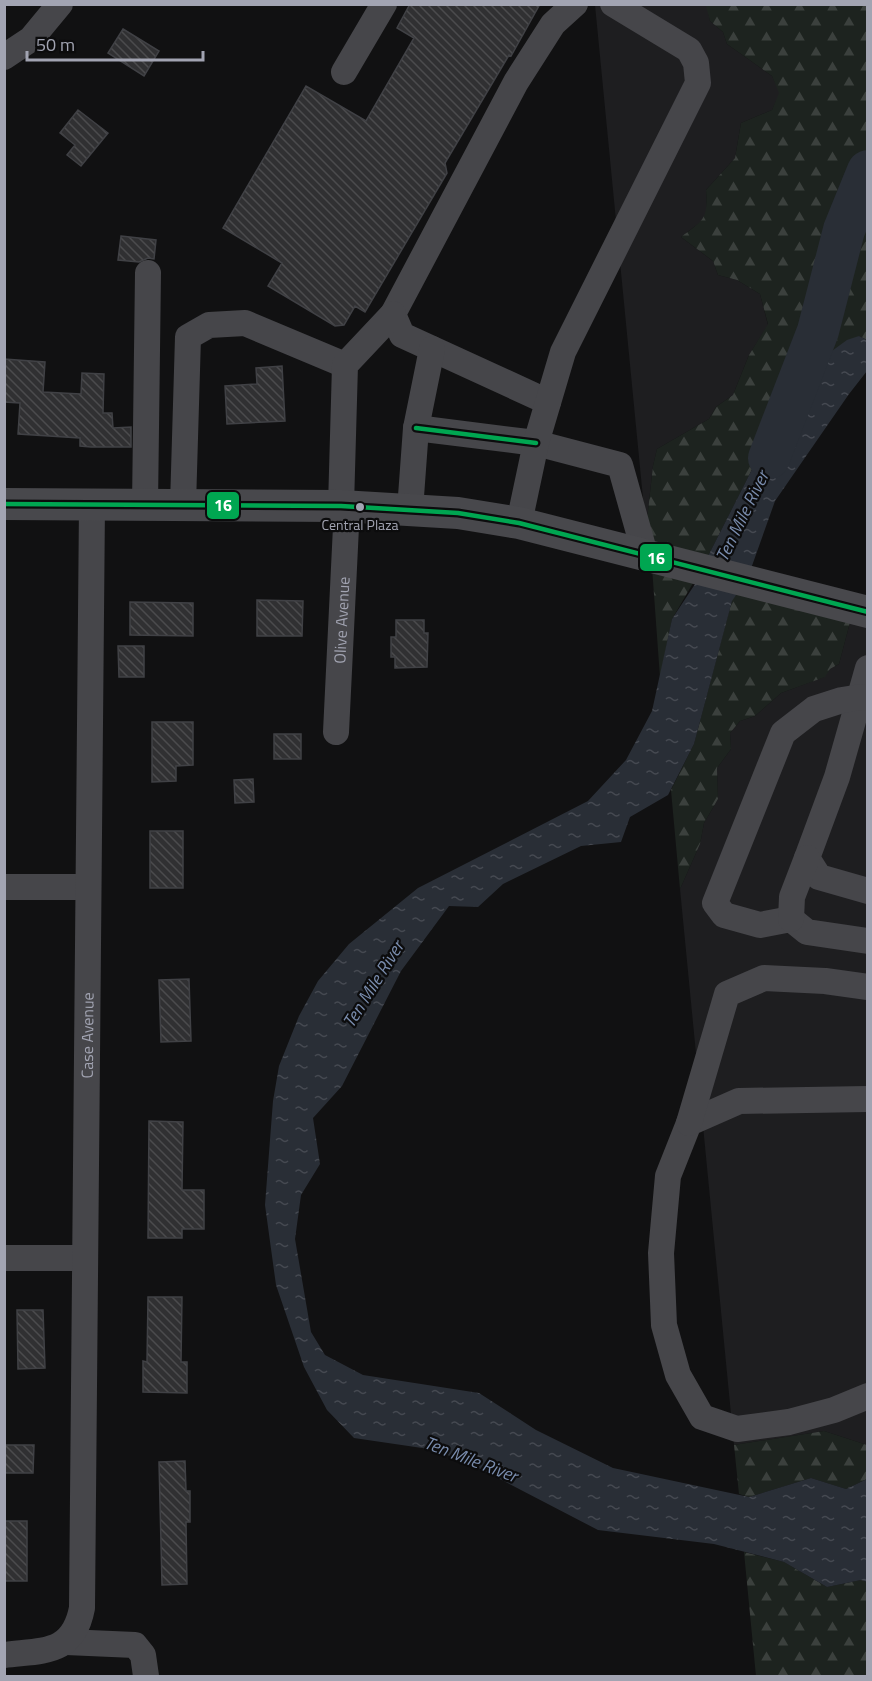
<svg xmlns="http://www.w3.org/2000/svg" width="872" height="1681" viewBox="0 0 872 1681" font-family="'Titillium Web',sans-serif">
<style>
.built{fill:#1e1e20}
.forest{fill:url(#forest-firs)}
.water{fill:url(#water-ripples)}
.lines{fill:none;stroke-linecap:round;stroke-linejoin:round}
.river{stroke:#292e36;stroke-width:42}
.building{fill:url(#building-back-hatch);stroke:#404145;stroke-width:1.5}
.minor{stroke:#46464a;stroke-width:26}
.major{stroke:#48484c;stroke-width:32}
.bus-1-casing{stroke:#0c0c0d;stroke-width:9}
.bus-1{stroke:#00a651;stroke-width:4.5}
.bus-dot{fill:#a2a4b2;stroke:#0c0c0d;stroke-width:2}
.labels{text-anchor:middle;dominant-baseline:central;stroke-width:4.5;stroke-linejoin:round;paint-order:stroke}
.bus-label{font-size:14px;fill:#a2a4b2;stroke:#0c0c0d}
.street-label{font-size:16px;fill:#a2a4b2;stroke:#0c0c0d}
.water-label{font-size:18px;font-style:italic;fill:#798cad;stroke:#0c0c0d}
.line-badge{stroke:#0c0c0d;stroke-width:2}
.badge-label{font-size:16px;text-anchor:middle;font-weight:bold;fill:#fff}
</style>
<defs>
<pattern id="forest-firs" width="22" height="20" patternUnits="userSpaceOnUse" patternTransform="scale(1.5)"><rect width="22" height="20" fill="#1d231f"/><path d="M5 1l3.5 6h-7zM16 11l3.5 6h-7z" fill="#3b403d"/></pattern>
<pattern id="water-ripples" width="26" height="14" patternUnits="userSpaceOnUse" patternTransform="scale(1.5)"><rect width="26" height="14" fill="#292e36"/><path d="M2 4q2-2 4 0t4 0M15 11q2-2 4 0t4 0" fill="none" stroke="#454951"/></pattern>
<pattern id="building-back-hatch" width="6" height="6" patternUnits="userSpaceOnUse" patternTransform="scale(1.5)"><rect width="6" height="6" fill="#303032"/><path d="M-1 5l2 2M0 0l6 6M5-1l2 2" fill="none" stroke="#4b4b4d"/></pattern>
</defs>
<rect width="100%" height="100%" fill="#111112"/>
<path class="built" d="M595,5H709L707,6L710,21L723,32L727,44L772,76L780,93L772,110L741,123L735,158L706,190L707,211L702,221L681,237L713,261L718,275L737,280L760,294L768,325L749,355L733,395L716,407L709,419L657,449L653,466L646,529Z
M854,607L867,609V1445L824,1431L734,1445L680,889L700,844L704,823L718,799L717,768L731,749L730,733L740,721L755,716L781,693L824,677L830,669L839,664Z"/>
<path class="forest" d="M709,4L867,5V340L859,336L821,359L770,434L703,566L672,619L660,677L651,553L646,529L653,466L657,449L709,419L716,407L733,395L749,355L768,324L760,294L737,280L718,275L713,261L681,237C704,219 708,220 706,190L735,158L741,123L772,110L779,93L772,76L727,44L723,32L710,21L706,6Z
M748,577L854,607L839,664L830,669L825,677L781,693L755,716L740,721L730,733L731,749L717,768L718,799L704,823L700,844L680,889L671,790L694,744L732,600Z
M824,1431L867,1445V1479L846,1489L811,1478L749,1497L739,1494L734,1445Z
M744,1552L784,1562L827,1587L861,1580L867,1582V1676H756Z"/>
<path class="water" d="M859,336L867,340V371L849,394L775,501L748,577L732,601L694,744L668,795L630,817L621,842L581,846L503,884L478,907L449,906L401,971L342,1086L313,1118L320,1164L301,1195L295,1239L311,1332L325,1355L363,1375L479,1393L536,1430L613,1468L749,1497L811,1478L846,1489L867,1479V1582L861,1580L827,1587L784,1562L714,1544L598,1530L465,1461L429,1449L354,1438L327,1410L304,1367L276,1285L265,1205L273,1101L279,1066L299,1016L318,981L349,944L418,888L588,801L626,760L652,711L672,619L703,572V566L770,434L806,380L821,359L847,340Z"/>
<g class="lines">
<path class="river" d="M769,458L818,331L844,230L868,171"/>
</g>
<path class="building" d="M410,4H540L511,56L509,55L445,163L447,173L365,312L355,306L344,325L335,326L268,286L282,263L223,228L306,86L366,121L414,38L397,28Z
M123,29L159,51L144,76L108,53Z
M78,110L108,133L81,166L67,155L75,145L60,133Z
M121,236L156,240L154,259L148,258L139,262L118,260Z
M4,359L45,362L43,392L81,394L82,373L104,374L103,413H112L113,428L131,427V447H91L80,446V438L18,434L20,403L4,402Z
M282,366L285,421L227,424L225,386L257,384L256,368Z
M257,600L303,601L302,636H257Z
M130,602L193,603V636L130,635Z
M396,620H424V633H428L427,667L395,668V657H391V637H396Z
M118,646H144V677H119Z
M152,722H193V765L176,766V781L152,782Z
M274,734H301V759H274Z
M253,779L254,802L235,803L234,780Z
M150,831H183V888H150Z
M189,979L191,1041L161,1042L159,980Z
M149,1121L183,1122L182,1190H204V1229H182V1238H148Z
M148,1297H182L181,1362H187V1393L143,1392V1361L147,1362Z
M17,1310H43L45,1368L18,1369Z
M4,1445H34L33,1473H4Z
M185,1461L186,1491H190V1522H186L187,1584L162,1585L159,1462Z
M4,1521H27V1581H4Z"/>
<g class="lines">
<g class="minor">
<path d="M4,57L31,39L60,4"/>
<path d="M344,72L384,4"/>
<path d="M548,402L402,335L393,314L516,82L553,24L575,4"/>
<path d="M416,428L536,443L620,465L645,554"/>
<path d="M145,505L148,273"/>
<path d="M183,505L188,337L209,325L245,323L345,365"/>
<path d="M341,506L345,365L393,314"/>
<path d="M410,510L416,428L432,349"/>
<path d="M519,523L536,443L563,352L698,83L696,63L689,50L613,4"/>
<path d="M868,668L837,777L807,858L819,877L868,891"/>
<path d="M868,698L861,697L842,700L814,709L783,733L715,903L724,915L760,925L791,919L807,932L868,941"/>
<path id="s1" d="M336,732L347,506"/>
<path d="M4,887H88"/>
<path d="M791,919L792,897L807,858"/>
<path d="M868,1099L739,1101L689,1123L668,1176L661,1253L664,1325L678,1375L702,1417L737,1429L789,1422L834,1410L868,1396"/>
<path d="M689,1123L727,994L764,978L825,981L868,987"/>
<path d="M4,1258H85"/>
<path d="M66,1642L135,1645L143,1655L146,1676"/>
<path id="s2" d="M4,1655C43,1650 73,1655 82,1608L92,504"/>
</g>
<path class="major" d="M4,504L341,506L458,513L519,523L868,612"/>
<g class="bus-1-casing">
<path id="bus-1" d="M416,428L536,443
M4,504L341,506L458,513L519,523L868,612"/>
</g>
<use href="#bus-1" class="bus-1"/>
</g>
<circle class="bus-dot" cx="360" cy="507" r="5"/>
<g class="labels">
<g class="bus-label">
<text x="360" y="524">Central Plaza</text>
</g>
<g class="street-label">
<text stroke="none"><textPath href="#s1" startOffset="112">Olive Avenue</textPath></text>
<text stroke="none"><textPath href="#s2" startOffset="674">Case Avenue</textPath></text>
</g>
<g class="water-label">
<text transform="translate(742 516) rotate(-64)">Ten Mile River</text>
<text transform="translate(373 984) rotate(-58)">Ten Mile River</text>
<text transform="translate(471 1459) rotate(21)">Ten Mile River</text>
</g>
</g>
<g class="line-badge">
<rect x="206" y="491" width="34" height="29" rx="6" fill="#00a651"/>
<rect x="639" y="543" width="34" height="29" rx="6" fill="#00a651"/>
</g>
<g class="badge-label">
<text x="223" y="511">16</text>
<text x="656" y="564">16</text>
</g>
<rect width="872" height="1681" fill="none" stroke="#a2a4b2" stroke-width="12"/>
<path d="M27 51v9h176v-9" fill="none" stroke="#a2a4b2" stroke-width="3"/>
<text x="36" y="51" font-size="18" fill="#a2a4b2" stroke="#0c0c0d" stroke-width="4.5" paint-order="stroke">50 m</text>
</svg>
